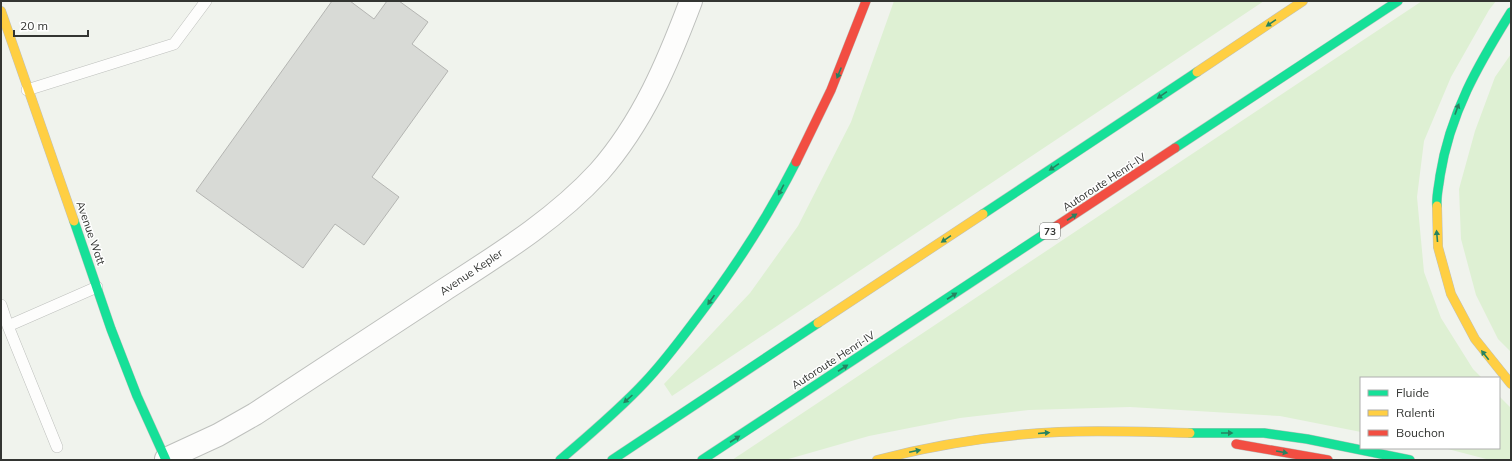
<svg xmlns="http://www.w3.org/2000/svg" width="1512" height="461" viewBox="0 0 1512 461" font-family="Mulish,sans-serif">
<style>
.green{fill:#def0d3}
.building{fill:#d8dad6;stroke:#b4b5b2}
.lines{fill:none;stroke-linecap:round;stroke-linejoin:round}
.lane-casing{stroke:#bec0bd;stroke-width:12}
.street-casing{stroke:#bec0bd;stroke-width:24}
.fast-casing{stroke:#bec0bd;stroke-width:10}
.slow-casing{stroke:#bec0bd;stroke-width:10}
.jam-casing{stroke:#bec0bd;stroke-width:10}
.lane{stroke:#fdfdfc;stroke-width:11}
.street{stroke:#fdfdfc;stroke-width:22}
.fast{stroke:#16e098;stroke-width:9}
.slow{stroke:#ffcf43;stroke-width:9}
.jam{stroke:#f24e42;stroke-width:9}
.oneway{fill:#268260}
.labels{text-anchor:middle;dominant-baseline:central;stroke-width:3;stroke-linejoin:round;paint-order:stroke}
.shield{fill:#fff;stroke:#707270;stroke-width:1}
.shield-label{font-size:10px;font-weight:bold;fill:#333532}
.street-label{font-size:11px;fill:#333532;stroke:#fff}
</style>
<rect width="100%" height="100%" fill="#f0f3ed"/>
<path class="green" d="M894,1H1264L672,396L664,384L750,293L798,226L851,122Z
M1422,1H1496L1489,10L1451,77L1424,141L1417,197L1424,272L1441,318L1473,369L1482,378H1361V432L1280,416L1130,407L1029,410L960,418L869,436L785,460H732Z
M1511,54V352L1498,339L1476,295L1461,239L1459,189L1475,131L1495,77Z
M1499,396L1511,408V460H1490L1444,448H1499Z"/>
<path class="building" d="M332,1H350L374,19L387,1H399L428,22L412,44L448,71L372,177L399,197L364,245L335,224L303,268L196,191Z"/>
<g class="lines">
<g class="lane-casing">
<path id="lane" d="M27,90L174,44L206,1
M1,305L8,326L57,447
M8,326L97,287"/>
</g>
<g class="street-casing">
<path id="street" d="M166,459L218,435L255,414C318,373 381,331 444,290C498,255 555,220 599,172C643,122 668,62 691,1"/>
</g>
<g class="fast-casing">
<path id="fast" d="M1175,148L1398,1
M1437,206C1436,196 1439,186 1440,176C1450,113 1478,65 1511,12
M983,214L1197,72
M74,221L111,329L137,396L166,460
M1190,433H1264L1307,439L1410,460
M560,460C589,435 619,410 645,382C662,364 678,343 693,323C732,272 767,219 796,162
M612,460L818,323
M702,460L1052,229"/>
</g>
<g class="slow-casing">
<path id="slow" d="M1,11L74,221
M1197,72L1303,1
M1437,206L1438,247L1451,294L1475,339L1511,384
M818,323L983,214
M877,460C937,444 997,435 1059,432C1102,430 1146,432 1190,433"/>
</g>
<g class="jam-casing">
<path id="jam" d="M796,162L831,90L866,1
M1052,229L1175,148
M1236,444L1328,460"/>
</g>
<use href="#lane" class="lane"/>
<use href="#street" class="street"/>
<use href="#fast" class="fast"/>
<use href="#slow" class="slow"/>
<use href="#jam" class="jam"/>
</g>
<defs><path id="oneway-solid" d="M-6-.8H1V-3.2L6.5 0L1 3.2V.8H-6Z"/></defs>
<g class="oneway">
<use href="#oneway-solid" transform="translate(1271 23) rotate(146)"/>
<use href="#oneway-solid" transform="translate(839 73) rotate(112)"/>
<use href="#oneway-solid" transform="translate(1162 95) rotate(146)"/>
<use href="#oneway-solid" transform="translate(1457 109) rotate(-70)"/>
<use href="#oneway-solid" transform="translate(1054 167) rotate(146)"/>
<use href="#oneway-solid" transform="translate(781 190) rotate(118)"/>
<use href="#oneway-solid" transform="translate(1072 217) rotate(-33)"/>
<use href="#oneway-solid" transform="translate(1437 236) rotate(-95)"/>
<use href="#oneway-solid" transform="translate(946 239) rotate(146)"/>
<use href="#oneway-solid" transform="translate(952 296) rotate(-33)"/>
<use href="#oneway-solid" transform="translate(711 300) rotate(125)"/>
<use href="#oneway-solid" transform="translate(1485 355) rotate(-128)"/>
<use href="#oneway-solid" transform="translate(843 368) rotate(-33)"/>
<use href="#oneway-solid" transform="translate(628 399) rotate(138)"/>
<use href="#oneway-solid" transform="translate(1044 433) rotate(-5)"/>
<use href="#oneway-solid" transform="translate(1227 433)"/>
<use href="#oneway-solid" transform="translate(735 439) rotate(-33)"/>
<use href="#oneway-solid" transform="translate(915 451) rotate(-12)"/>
<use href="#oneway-solid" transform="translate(1282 452) rotate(10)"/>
</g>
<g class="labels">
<rect class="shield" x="1040" y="223" width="20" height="16" rx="3"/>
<g class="shield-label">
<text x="1050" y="231">73</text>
</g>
<g class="street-label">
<text transform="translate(1104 182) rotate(-33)">Autoroute Henri-IV</text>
<text transform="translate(91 233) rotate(71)">Avenue Watt</text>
<text transform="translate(471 272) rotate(-34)">Avenue Kepler</text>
<text transform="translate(833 360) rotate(-33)">Autoroute Henri-IV</text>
</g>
</g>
<rect width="1512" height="461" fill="none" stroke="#333532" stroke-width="4"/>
<rect x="1360" y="377" width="140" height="72" fill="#ffffff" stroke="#adaead"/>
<rect x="1368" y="390" width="20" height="6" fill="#16e098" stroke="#adaead"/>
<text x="1396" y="397" font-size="12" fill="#333532">Fluide</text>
<rect x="1368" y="410" width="20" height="6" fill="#ffcf43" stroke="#adaead"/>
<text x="1396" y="417" font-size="12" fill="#333532">Ralenti</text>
<rect x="1368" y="430" width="20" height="6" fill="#f24e42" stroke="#adaead"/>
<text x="1396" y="437" font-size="12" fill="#333532">Bouchon</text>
<path d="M14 30v6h74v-6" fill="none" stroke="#333532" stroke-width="2"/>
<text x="20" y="30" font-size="12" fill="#333532" stroke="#ffffff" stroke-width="3" paint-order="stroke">20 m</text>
</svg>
